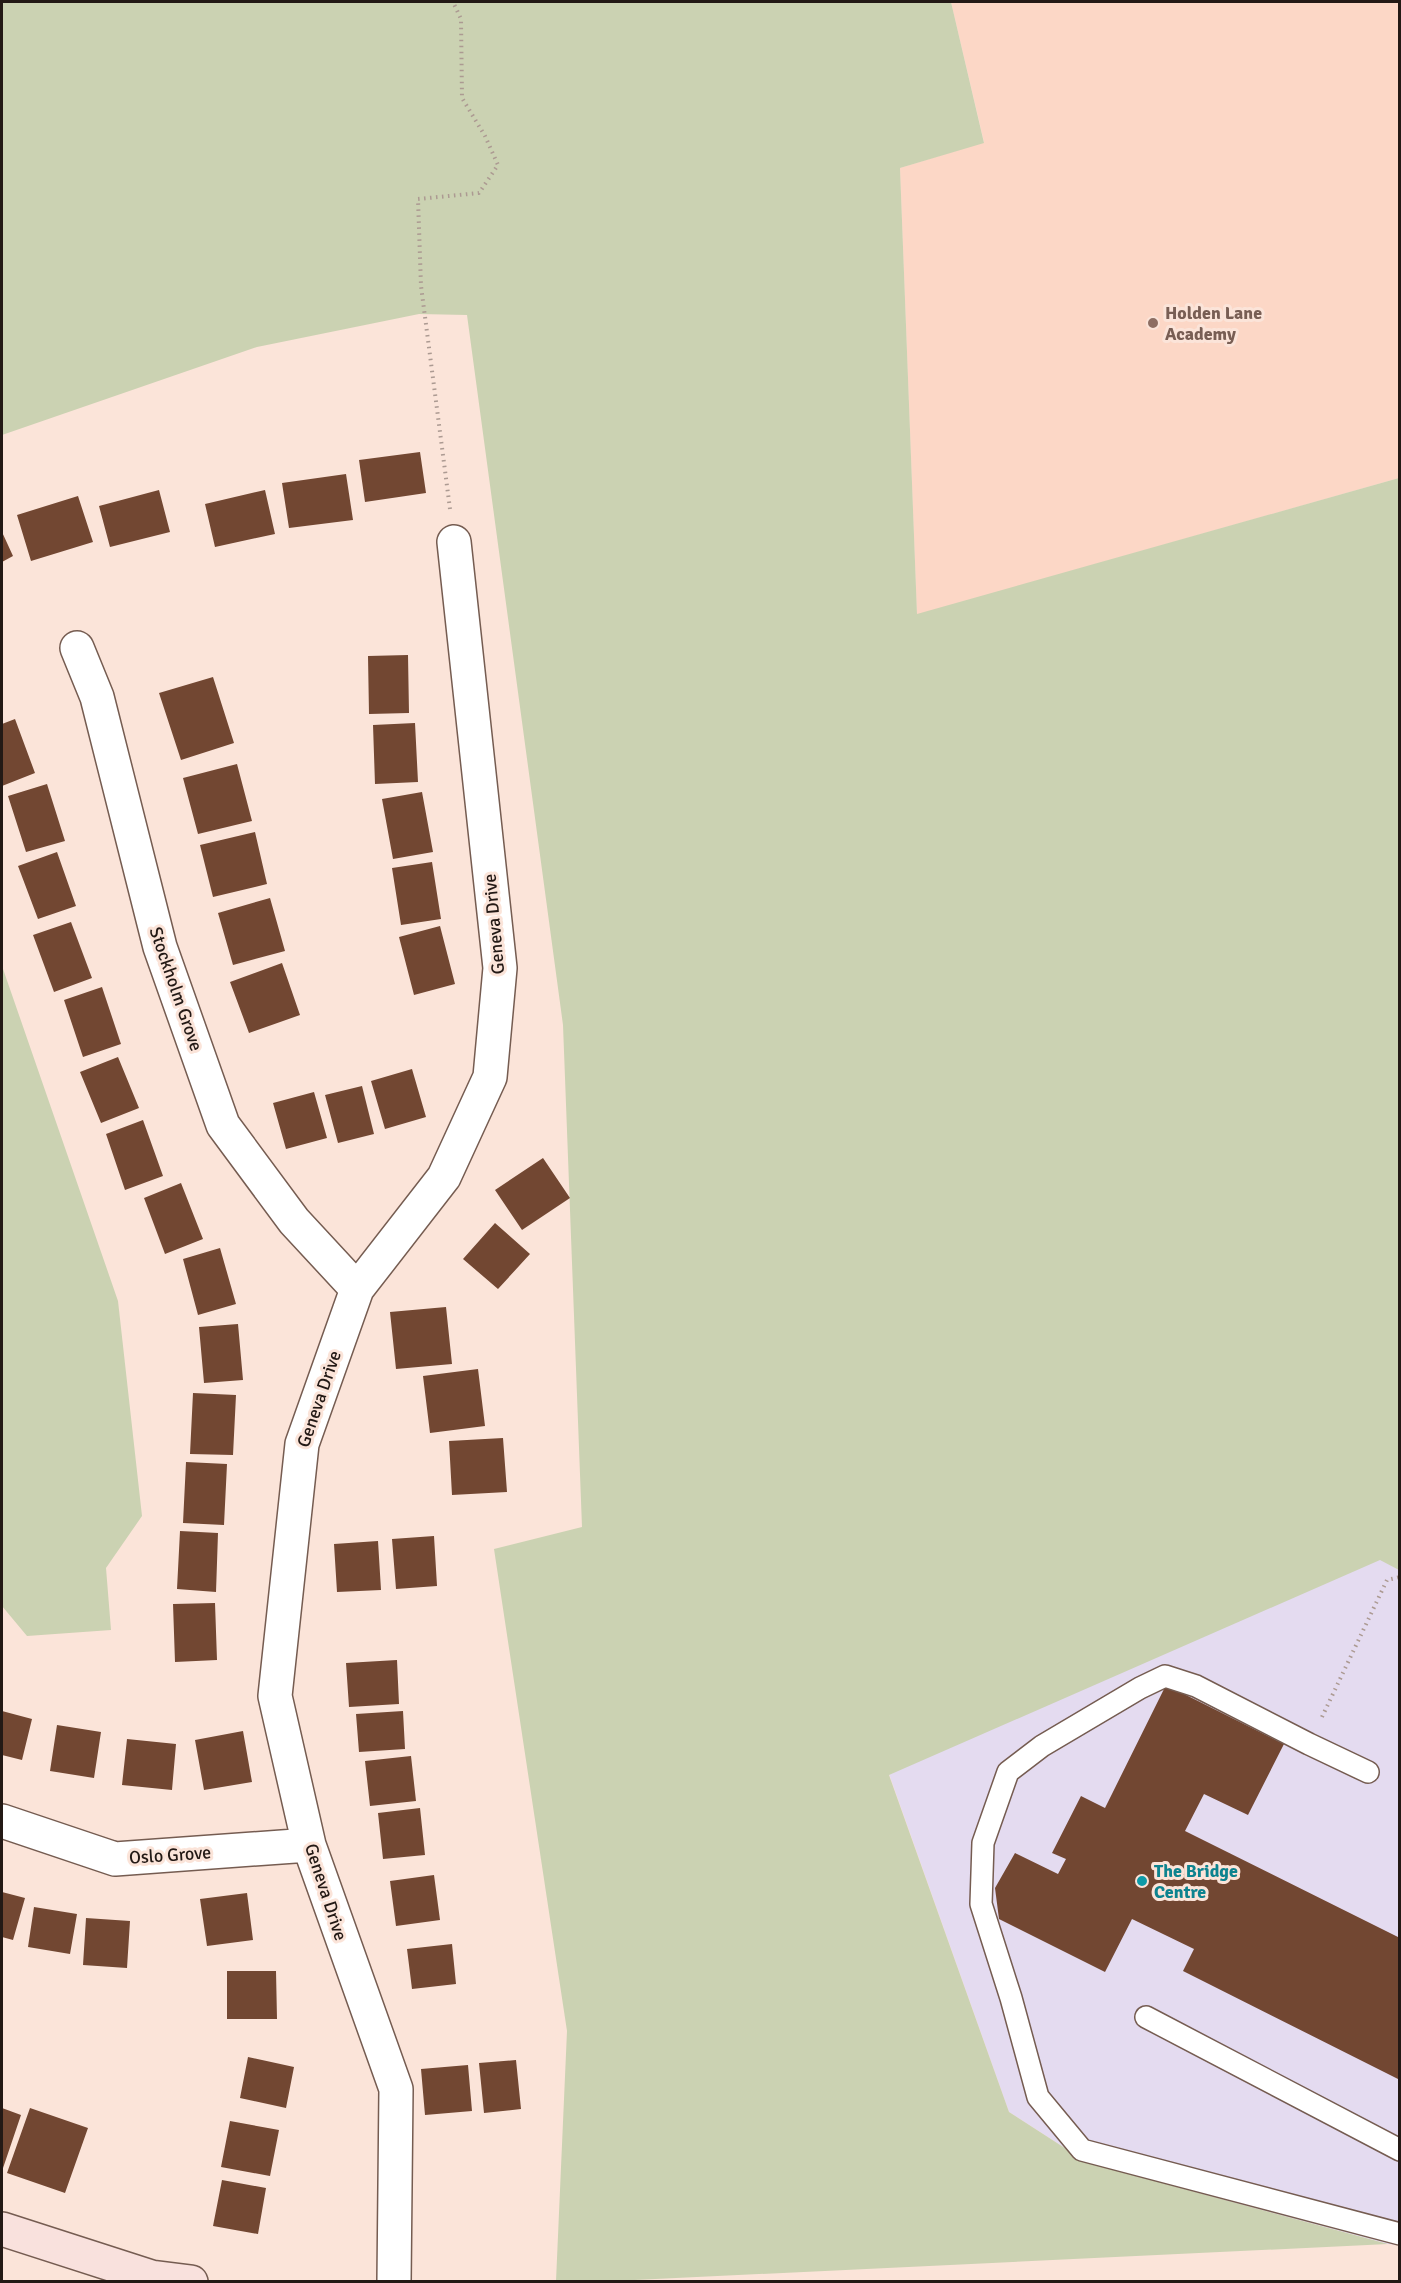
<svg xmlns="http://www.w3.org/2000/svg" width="1401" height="2283" viewBox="0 0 1401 2283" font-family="Signika,sans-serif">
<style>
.commercial{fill:#e4dbf0}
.built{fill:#fcd7c6}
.green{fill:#cbd2b2}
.building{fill:#724732}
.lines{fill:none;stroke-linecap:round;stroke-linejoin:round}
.lane-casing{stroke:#755c51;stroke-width:24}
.street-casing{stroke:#755c51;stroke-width:36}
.secondary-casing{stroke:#755c51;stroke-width:36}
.path{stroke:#ac9a92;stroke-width:4;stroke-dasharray:1.5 4.5;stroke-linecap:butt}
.lane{stroke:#fff;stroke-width:21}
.street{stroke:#fff;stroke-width:33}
.secondary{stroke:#f9e1dd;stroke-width:33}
.education-dot{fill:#8d6e63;stroke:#fbe4d9;stroke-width:2}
.culture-dot{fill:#0f9aa8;stroke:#fbe4d9;stroke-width:2}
.labels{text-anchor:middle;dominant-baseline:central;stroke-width:6;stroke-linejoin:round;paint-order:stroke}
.education-label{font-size:18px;font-weight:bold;fill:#785e54;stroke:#fbe4d9;text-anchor:start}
.street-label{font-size:18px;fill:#231915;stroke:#fbe4d9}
.culture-label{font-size:18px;font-weight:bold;fill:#0d838f;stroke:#fbe4d9;text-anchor:start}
</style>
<rect width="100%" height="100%" fill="#fbe4d9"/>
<path class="commercial" d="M1380,1559L1399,1570V2245L1388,2244L1088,2163L1009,2112L889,1774Z"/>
<path class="built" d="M951,2H1399V478L917,615L900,168L984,142Z"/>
<path class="green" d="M2,2H951L984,143L900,168L917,614L1399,478V1570L1380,1560L889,1775L1009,2112L1088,2163L1388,2244L614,2281H556L567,2031L494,1549L582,1527L563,1025L467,315L419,314L257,347L2,435Z
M2,966L118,1301L142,1516L106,1568L111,1630L27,1636L2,1606Z"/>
<path class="building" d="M420,452L426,493L365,502L359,460Z
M346,474L353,520L289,528L282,483Z
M159,490L170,532L110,547L99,506Z
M265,490L275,534L215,547L205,504Z
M78,496L93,542L31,561L17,515Z
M2,532L13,556L2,562Z
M408,655L409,713L369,714L368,656Z
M213,677L234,743L181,760L159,693Z
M15,719L35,773L2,786V724Z
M415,723L418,782L375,784L373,725Z
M237,764L252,821L198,834L183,778Z
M47,784L65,841L26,852L8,796Z
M422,792L433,852L393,859L382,799Z
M255,832L267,884L213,897L200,845Z
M57,852L76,906L38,919L18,866Z
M432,862L441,919L401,925L392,868Z
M270,898L285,951L233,965L218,913Z
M71,922L92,978L54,992L33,935Z
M440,926L455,984L414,995L399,937Z
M282,963L300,1015L249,1033L230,982Z
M102,987L121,1044L83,1057L64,1000Z
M118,1057L139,1108L101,1123L80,1072Z
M412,1069L426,1117L385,1129L371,1081Z
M362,1086L374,1134L338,1143L325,1095Z
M314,1092L327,1138L286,1149L273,1103Z
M143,1120L163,1176L125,1190L106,1134Z
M543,1158L570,1198L522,1230L495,1190Z
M181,1183L203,1239L165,1254L144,1198Z
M495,1223L530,1254L498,1289L463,1259Z
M220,1248L236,1304L198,1315L183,1259Z
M446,1307L452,1364L396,1369L390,1312Z
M238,1324L243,1380L204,1383L199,1327Z
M478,1369L485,1426L430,1433L423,1376Z
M193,1393L236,1395L233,1455L190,1454Z
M503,1438L507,1492L452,1495L449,1441Z
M186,1462L227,1464L224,1525L183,1523Z
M180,1531L218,1533L216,1592L177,1589Z
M434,1536L437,1586L396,1589L392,1539Z
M378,1541L381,1590L337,1592L334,1544Z
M215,1603L217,1660L175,1662L173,1604Z
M397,1660L399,1704L349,1707L346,1663Z
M1166,1685L1284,1744L1248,1815L1204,1794L1185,1831L1400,1938V2080L1183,1971L1194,1949L1132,1919L1105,1972L999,1919L995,1888L1015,1853L1058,1874L1066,1859L1052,1853L1081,1796L1105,1808Z
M2,1711L32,1719L22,1760L2,1755Z
M403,1711L405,1749L359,1752L356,1714Z
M57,1725L101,1732L94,1778L50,1771Z
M243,1731L252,1782L204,1790L195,1740Z
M127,1739L176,1744L172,1790L122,1785Z
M411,1756L416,1801L370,1806L365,1761Z
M420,1808L425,1855L383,1859L378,1813Z
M434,1875L440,1920L396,1926L390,1881Z
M2,1892L25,1898L13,1940L2,1937Z
M247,1893L253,1940L207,1946L200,1899Z
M34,1907L77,1914L70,1954L28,1947Z
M86,1918L130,1921L127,1968L83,1965Z
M452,1944L456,1984L412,1989L407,1949Z
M227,1971H276L277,2019H227Z
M248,2057L294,2067L286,2108L240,2098Z
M516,2060L521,2109L484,2113L479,2063Z
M468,2065L472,2111L425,2115L421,2069Z
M2,2108L21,2115L2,2171Z
M30,2108L88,2128L65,2193L7,2173Z
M230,2121L279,2130L270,2176L221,2167Z
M222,2180L266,2188L258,2234L213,2226Z"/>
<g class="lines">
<g class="lane-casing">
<path id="lane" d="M1368,1772L1309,1744L1196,1686L1165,1676L1140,1688L1042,1746L1008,1772L983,1843L981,1904L1011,1998L1038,2097L1082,2150L1400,2234
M1146,2017L1400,2150"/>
</g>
<g class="street-casing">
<path id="street" d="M77,648L97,697L160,947L223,1125L294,1221L357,1289
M2,1821L115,1859L309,1845
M394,2282L396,2089L309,1845L275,1696L302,1444L357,1289L444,1177L490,1077L500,968L454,542"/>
</g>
<g class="secondary-casing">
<path id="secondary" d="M2,2229L151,2277L191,2282"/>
</g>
<path class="path" d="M450,509L421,286L418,199L479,193L498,165L485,136L462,98L461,19L453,2
M1322,1717L1387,1580L1400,1577"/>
<use href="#lane" class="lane"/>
<use href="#street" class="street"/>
<use href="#secondary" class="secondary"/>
</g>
<circle class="education-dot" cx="1153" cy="323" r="6"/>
<circle class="culture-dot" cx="1142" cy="1881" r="6"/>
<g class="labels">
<g class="education-label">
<text x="1165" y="313">Holden Lane<tspan x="1165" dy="21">Academy</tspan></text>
</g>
<g class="street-label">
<text transform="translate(494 924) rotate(-95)">Geneva Drive</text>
<text transform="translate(176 989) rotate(71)">Stockholm Grove</text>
<text transform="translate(319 1399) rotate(-71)">Geneva Drive</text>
<text transform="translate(170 1855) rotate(-4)">Oslo Grove</text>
<text transform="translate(326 1892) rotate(72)">Geneva Drive</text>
</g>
<g class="culture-label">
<text x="1154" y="1871">The Bridge<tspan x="1154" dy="21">Centre</tspan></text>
</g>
</g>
<rect width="1401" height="2283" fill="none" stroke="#231915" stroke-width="6"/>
</svg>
